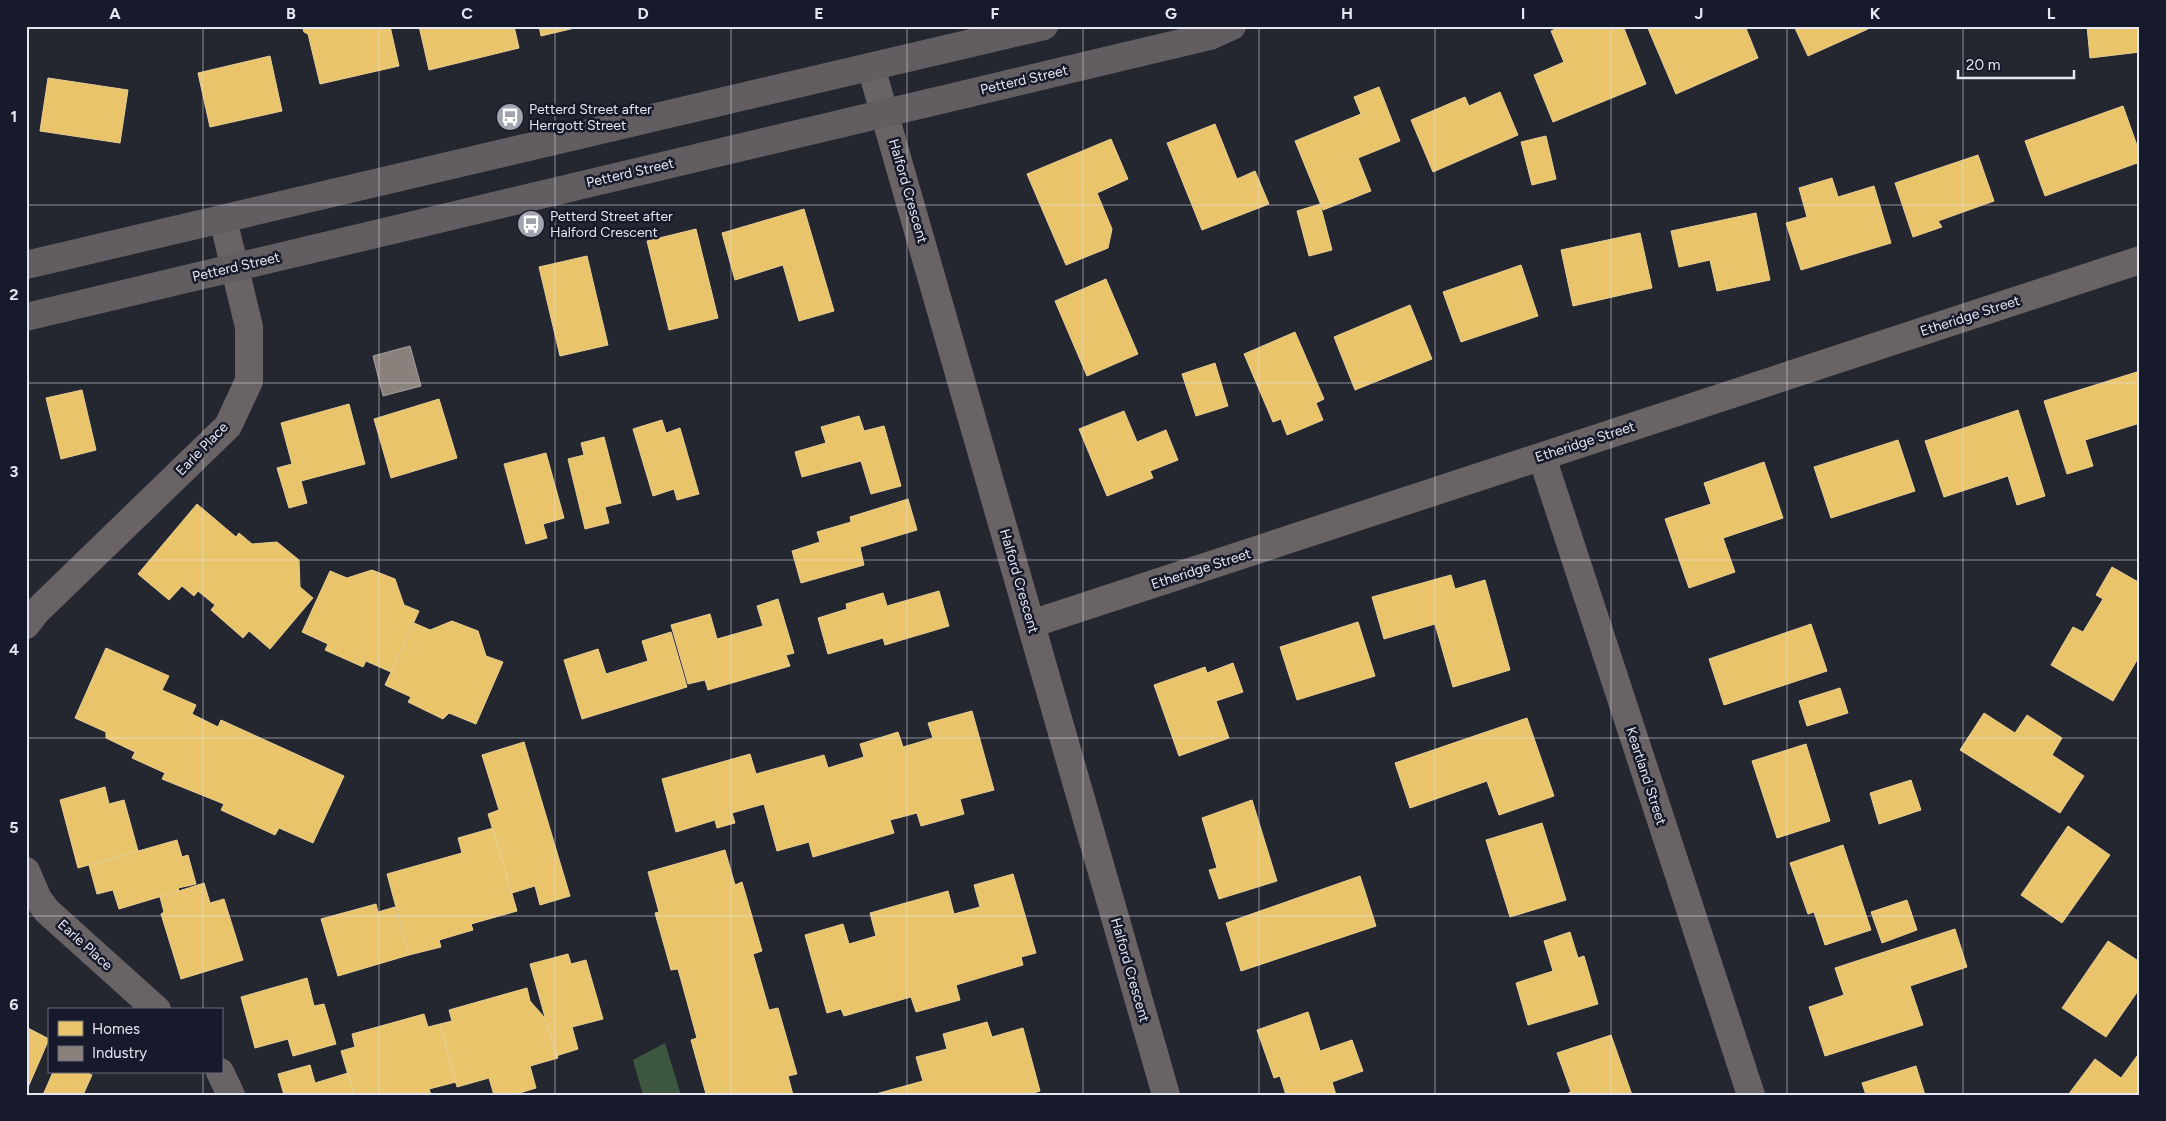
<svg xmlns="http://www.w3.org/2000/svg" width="2166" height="1121" viewBox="0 0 2166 1121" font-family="Figtree,sans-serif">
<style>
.forest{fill:#3d5740}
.homes{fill:#e9c46a;stroke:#e8ce93}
.industry{fill:#8a817c;stroke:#a5a09f}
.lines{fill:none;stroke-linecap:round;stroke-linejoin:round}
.street{stroke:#6a6366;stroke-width:28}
.secondary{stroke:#615d61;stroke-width:28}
.grid{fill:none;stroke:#e4e7f2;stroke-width:1;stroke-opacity:0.55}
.labels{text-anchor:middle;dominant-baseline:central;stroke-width:5;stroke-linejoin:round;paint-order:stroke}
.street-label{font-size:14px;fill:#e4e7f2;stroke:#171a2b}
.poi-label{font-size:14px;fill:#e4e7f2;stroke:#171a2b;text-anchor:start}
.neatline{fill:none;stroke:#e4e7f2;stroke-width:2}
.grid-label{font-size:16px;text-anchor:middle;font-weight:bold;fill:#e4e7f2}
</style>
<rect width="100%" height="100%" fill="#252730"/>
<path class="forest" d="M665,1043L681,1095H643L633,1060Z"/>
<path class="homes" d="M302,26H390L399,66L320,84L308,34L304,32Z
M419,26H514L519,48L429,70Z
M539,26H583L541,36Z
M1562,26H1623L1646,84L1553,122L1534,75L1564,62L1551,31Z
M1647,26H1745L1758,58L1676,94Z
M1794,26H1867L1868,29L1808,56Z
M2087,26H2138L2140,52L2090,58Z
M270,56L282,111L210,127L198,73Z
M48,78L128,90L120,143L40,131Z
M1379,87L1400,141L1358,158L1371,191L1323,210L1295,141L1361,114L1354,97Z
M1500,92L1518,135L1433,172L1411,120L1465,97L1469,106Z
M2123,106L2140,154V162L2045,196L2025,141Z
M1215,124L1237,179L1255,171L1269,204L1202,230L1167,143Z
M1546,136L1556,179L1532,185L1521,142Z
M1111,139L1128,179L1097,193L1112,229L1108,248L1066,265L1027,174Z
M1978,155L1994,201L1938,221L1942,227L1913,237L1895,183Z
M1832,178L1838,197L1874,186L1891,243L1801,270L1786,223L1807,217L1799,188Z
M1320,204L1332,250L1309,256L1297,211Z
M804,209L834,311L799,321L783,265L735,280L722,233Z
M1756,213L1770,280L1717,291L1710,260L1679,267L1671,231Z
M696,229L718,318L669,330L647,241Z
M1640,233L1652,288L1573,306L1561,250Z
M587,256L608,345L560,356L539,267Z
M1521,265L1538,316L1461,342L1443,292Z
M1106,279L1138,354L1087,376L1055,301Z
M1410,305L1432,359L1355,390L1334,337Z
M1295,332L1324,399L1316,403L1323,420L1287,435L1281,419L1273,422L1244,354Z
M1215,363L1228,406L1196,416L1182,374Z
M2140,371V423L2085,440L2093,466L2067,474L2044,401Z
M82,390L96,450L61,459L46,398Z
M439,399L457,458L391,478L374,419Z
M349,404L365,464L301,481L307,503L289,508L277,468L292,464L281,423Z
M2018,410L2045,496L2017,505L2008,476L1944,497L1925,441Z
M1124,411L1137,442L1166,430L1178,460L1150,471L1153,478L1107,496L1079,429Z
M859,416L864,431L884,426L901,486L871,494L861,461L802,477L795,452L826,443L821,427Z
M662,420L666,433L680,428L699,494L677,500L674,489L653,496L633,429Z
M604,437L621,503L605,507L609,523L585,529L568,459L584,455L581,443Z
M1898,440L1915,491L1831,518L1814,467Z
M546,453L564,518L543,524L547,538L526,544L504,464Z
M1764,462L1783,518L1723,538L1735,572L1689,588L1665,519L1711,504L1704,483Z
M908,499L917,530L860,547L864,565L801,583L792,551L820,542L817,532L851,522L850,517Z
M197,504L236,537L239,533L252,544L277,542L299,560L300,587L313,598L270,649L249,631L243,638L211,610L215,605L198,591L194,596L182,586L169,600L138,574Z
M2112,567L2140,583V655L2113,701L2051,665L2073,627L2083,632L2103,599L2096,595Z
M372,570L395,579L404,605L419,611L391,672L366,661L363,667L325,650L328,644L302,632L330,571L347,578Z
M1451,575L1455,589L1485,580L1510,670L1453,687L1435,624L1384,639L1372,597Z
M939,591L949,626L885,645L883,638L828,654L818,618L847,609L846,604L883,593L887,606Z
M778,599L794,653L786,655L790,666L708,690L705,680L688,684L671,625L710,614L717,639L763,626L757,606Z
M452,621L478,631L486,656L503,662L476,724L449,713L443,719L408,702L411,697L385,685L414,623L430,630Z
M1358,622L1375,676L1297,700L1280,647Z
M1811,624L1827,671L1724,705L1709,659Z
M671,632L687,687L582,719L564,660L598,649L606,674L648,661L642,641Z
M106,648L169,676L162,690L196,705L192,714L218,727L221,720L344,776L313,843L279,828L275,835L221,810L224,804L162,779L165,773L132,758L135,752L106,738V732L75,718Z
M1233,663L1243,692L1216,701L1229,738L1179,756L1154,685L1205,667L1207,673Z
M1840,688L1848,713L1807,726L1799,701Z
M972,711L994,790L960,799L964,814L921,826L917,813L890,820L894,833L813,857L809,842L777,851L764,804L732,813L735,823L717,828L715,820L676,832L662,779L750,754L756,774L824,755L828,768L864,757L860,744L898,732L903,747L933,738L928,723Z
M1984,713L2015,733L2027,715L2062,738L2052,755L2084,776L2060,813L1960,750Z
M1527,718L1554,796L1499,815L1487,781L1410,808L1395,763Z
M524,742L570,896L540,905L535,886L512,893L488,814L499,810L482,755Z
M1806,744L1830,821L1777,838L1752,761Z
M1911,780L1921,810L1879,824L1870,793Z
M105,787L109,804L124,800L138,851L78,868L60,800Z
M1252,800L1277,881L1219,899L1209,870L1217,868L1202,818Z
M1542,823L1566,900L1510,917L1486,840Z
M2068,826L2110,855L2062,923L2021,895Z
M493,828L517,911L471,924L473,930L439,940L441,947L409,955L387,874L462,853L458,838Z
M177,840L182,857L188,855L196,884L178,888L179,891L119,909L113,890L97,894L89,865Z
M1843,845L1871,930L1825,945L1814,912L1808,914L1790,863Z
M725,850L735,885L742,882L762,951L753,954L769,1010L778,1008L797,1074L788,1076L793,1095L706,1094L691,1040L697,1038L678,969L671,970L655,913L659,912L648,872Z
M1013,874L1036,953L1021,957L1023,965L956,985L960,1000L916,1012L911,997L844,1016L841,1009L827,1013L805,935L843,924L849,944L876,936L870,913L948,891L954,914L980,907L974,885Z
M1360,876L1376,926L1241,971L1226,923Z
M204,883L210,903L224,899L243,960L181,979L161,914L164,912L160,897Z
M1907,900L1917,930L1882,943L1871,912Z
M376,904L378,912L395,907L409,955L338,976L321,919Z
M1955,929L1967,967L1910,986L1923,1025L1825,1056L1809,1007L1844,995L1835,968Z
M1570,932L1578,958L1584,956L1598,1004L1528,1025L1516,983L1553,971L1544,941Z
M2108,941L2140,962V988L2106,1037L2062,1008Z
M568,954L571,964L586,960L603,1019L572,1027L578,1049L556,1056L530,964Z
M307,978L314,1006L324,1004L336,1044L293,1056L288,1039L255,1048L241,997Z
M527,988L530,1001L545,1018L558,1058L530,1066L536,1088L513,1095H494L489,1078L457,1087L440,1024L452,1021L449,1010Z
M1308,1012L1320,1051L1352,1040L1363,1071L1332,1082L1336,1095H1286L1280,1076L1274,1078L1257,1030Z
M424,1014L428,1027L440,1024L456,1082L429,1089L431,1095H354L341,1051L355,1047L352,1034Z
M987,1022L992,1037L1023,1028L1040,1091L1027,1095H872L923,1081L916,1057L947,1049L943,1034Z
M26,1027L49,1039L26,1092Z
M1611,1035L1632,1095H1563L1571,1092L1557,1053Z
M2140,1052V1095H2068L2095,1059L2121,1078Z
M310,1065L315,1083L348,1073L354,1095H284L278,1074Z
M1916,1066L1925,1095H1866L1862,1083Z
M53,1072H85L92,1075L83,1095H43Z"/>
<path class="industry" d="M410,346L421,386L383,396L373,356Z"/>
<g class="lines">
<path class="street" d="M871,67L1166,1095
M1542,457L1751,1095
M1031,624L2140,260
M26,625L36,612L228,426L249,381V327L223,219
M26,871L38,899L47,911L157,1010
M220,1072L231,1095"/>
<path class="secondary" d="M26,265L1044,26
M26,317L1210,36L1232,26"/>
</g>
<path class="grid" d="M203,26V1010M379,26V1095M555,26V1095M731,26V1095M907,26V1095M1083,26V1095M1259,26V1095M1435,26V1095M1611,26V1095M1787,26V1095M1963,26V1095M26,205H2140M26,383H2140M26,560H2140M26,738H2140M26,916H2140M203,1072V1095"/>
<defs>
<g id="bus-disc" transform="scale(1.4375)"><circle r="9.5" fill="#a1a4ae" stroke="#171a2b"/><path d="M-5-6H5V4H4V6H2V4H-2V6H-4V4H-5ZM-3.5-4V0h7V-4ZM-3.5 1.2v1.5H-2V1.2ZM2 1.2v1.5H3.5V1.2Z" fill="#fff"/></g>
</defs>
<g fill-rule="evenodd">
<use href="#bus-disc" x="510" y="117"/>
<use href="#bus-disc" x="531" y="224"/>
</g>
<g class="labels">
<g class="street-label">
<text transform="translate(1024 80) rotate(-13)">Petterd Street</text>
<text transform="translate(630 173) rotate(-13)">Petterd Street</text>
<text transform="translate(908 191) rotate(74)">Halford Crescent</text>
<text transform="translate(236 267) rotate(-13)">Petterd Street</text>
<text transform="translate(1970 316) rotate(-18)">Etheridge Street</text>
<text transform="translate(1585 442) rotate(-18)">Etheridge Street</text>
<text transform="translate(202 449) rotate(-46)">Earle Place</text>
<text transform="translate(1201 569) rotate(-18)">Etheridge Street</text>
<text transform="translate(1019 581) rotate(74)">Halford Crescent</text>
<text transform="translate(1646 776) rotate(72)">Keartland Street</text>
<text transform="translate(85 945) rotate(42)">Earle Place</text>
<text transform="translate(1130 970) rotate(74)">Halford Crescent</text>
</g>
<g class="poi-label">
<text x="529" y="109">Petterd Street after<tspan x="529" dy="16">Herrgott Street</tspan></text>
<text x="550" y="216">Petterd Street after<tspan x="550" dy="16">Halford Crescent</tspan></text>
</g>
</g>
<rect width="2166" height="1121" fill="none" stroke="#171a2b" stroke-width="55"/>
<rect x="48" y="1008" width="175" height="65" fill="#171a2b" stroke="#696c7b"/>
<rect x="58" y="1021" width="25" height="15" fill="#e9c46a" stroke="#696c7b"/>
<text x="92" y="1034" font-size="15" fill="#e4e7f2">Homes</text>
<rect x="58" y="1046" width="25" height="15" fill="#8a817c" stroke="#696c7b"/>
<text x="92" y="1058" font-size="15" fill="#e4e7f2">Industry</text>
<path d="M1958 70v8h116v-8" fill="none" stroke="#e4e7f2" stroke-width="2.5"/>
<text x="1966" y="70" font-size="15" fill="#e4e7f2" stroke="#171a2b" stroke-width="4" paint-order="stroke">20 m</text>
<rect x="28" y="28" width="2110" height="1066" class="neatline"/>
<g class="grid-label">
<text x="115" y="19">A</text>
<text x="291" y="19">B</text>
<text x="467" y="19">C</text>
<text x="643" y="19">D</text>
<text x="819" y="19">E</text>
<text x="995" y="19">F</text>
<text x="1171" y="19">G</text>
<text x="1347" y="19">H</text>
<text x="1523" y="19">I</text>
<text x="1699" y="19">J</text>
<text x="1875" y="19">K</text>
<text x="2051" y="19">L</text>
<text x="14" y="122">1</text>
<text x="14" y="300">2</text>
<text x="14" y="477">3</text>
<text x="14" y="655">4</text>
<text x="14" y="833">5</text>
<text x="14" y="1010">6</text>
</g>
</svg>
